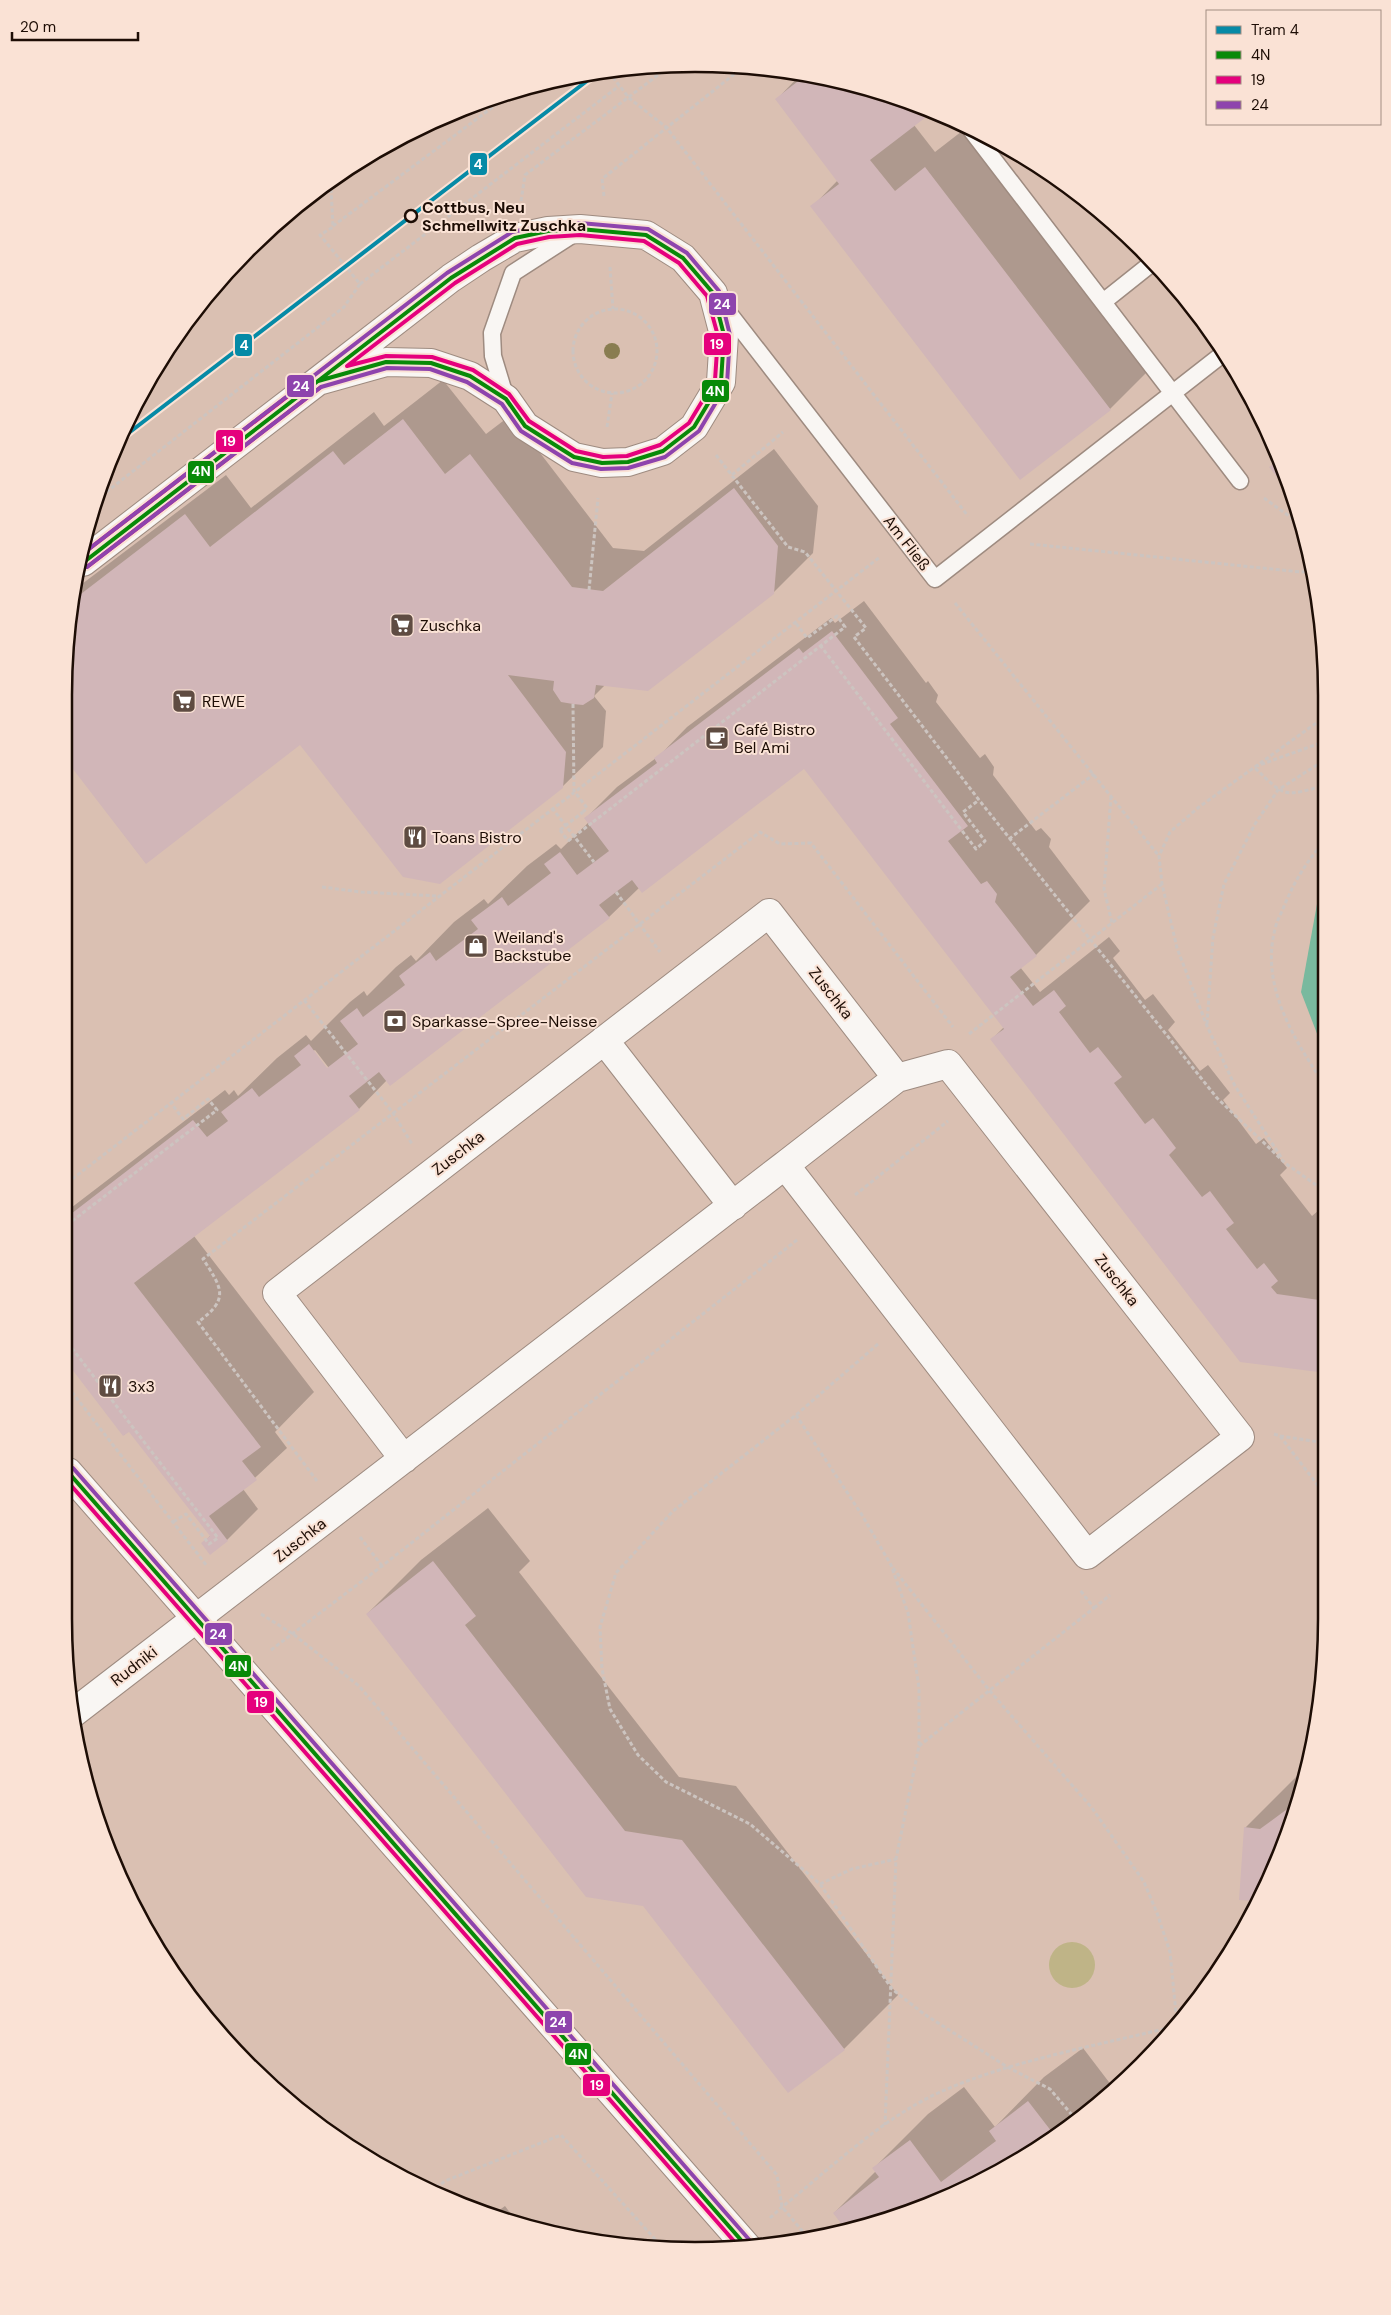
<svg xmlns="http://www.w3.org/2000/svg" width="1391" height="2315" viewBox="0 0 1391 2315" font-family="'DM Sans',sans-serif">
<style>
.green{fill:#bfb487}
.water{fill:#79b99e}
.shadow{fill:#0003;fill-rule:evenodd}
.building{fill:#d1b6b8}
.lines{fill:none;stroke-linecap:round;stroke-linejoin:round}
.lane-casing{stroke:#9e8b80;stroke-width:19}
.street-casing{stroke:#9e8b80;stroke-width:30}
.secondary-casing{stroke:#9e8b80;stroke-width:30}
.path{stroke:#ccc4c0;stroke-width:3;stroke-dasharray:4 2.5;stroke-linecap:butt}
.lane{stroke:#f9f6f3;stroke-width:16}
.street{stroke:#f9f6f3;stroke-width:28}
.secondary{stroke:#f9f6f3;stroke-width:28}
.path-bridge{stroke:#ccc4c0;stroke-width:3;stroke-dasharray:4 2.5;stroke-linecap:butt}
.bus-1-casing{stroke:#fae2d5;stroke-width:8}
.bus-2-casing{stroke:#fae2d5;stroke-width:8}
.bus-3-casing{stroke:#fae2d5;stroke-width:8}
.bus-1{stroke:#088a08;stroke-width:4}
.bus-2{stroke:#e5007d;stroke-width:4}
.bus-3{stroke:#8e44ad;stroke-width:4}
.tram-1-casing{stroke:#fae2d5;stroke-width:8}
.tram-1{stroke:#068aa6;stroke-width:4}
.tree{fill:#897d51}
.stop-dot{fill:#fae2d5;stroke:#1d0d05;stroke-width:2.5}
.labels{text-anchor:middle;dominant-baseline:central;stroke-width:4;stroke-linejoin:round;paint-order:stroke}
.stop-label{font-size:16px;font-weight:bold;fill:#1d0d05;stroke:#fae2d5;text-anchor:start}
.street-label{font-size:16px;fill:#1d0d05;stroke:#fae2d5}
.poi-label{font-size:16px;fill:#1d0d05;stroke:#fae2d5;text-anchor:start}
.rim{fill:none;stroke:#1d0d05;stroke-width:2.5}
.line-badge{stroke:#fae2d5;stroke-width:2}
.badge-label{font-size:14px;text-anchor:middle;font-weight:bold;fill:#fff}
</style>
<rect width="100%" height="100%" fill="#dac0b2"/>
<path class="green" d="M1049 1965a23 23 0 1 1 46 0a23 23 0 1 1-46 0Z"/>
<path class="water" d="M1326,886V1057L1301,992L1319,893Z"/>
<path class="shadow" d="M801,74L819,76L933,111L914,125L935,152L966,128L1150,369L1110,409L812,207L838,180L777,99Z
M443,380L486,434L511,415L613,548L644,551L774,449L818,506L813,553L773,593L605,685L594,696L606,711L603,747L562,787L301,743L146,863L66,758L65,654L78,587L226,475L251,508L374,412L384,426Z
M864,601L926,683L928,681L938,695L936,702L980,758L985,754L994,767L993,775L1036,831L1041,828L1051,839L1049,847L1090,901L1036,955L1020,967L1040,992L1109,937L1120,951L1113,958L1145,1000L1153,994L1175,1022L1168,1030L1200,1071L1208,1065L1230,1093L1223,1100L1256,1144L1264,1138L1287,1168L1280,1175L1312,1216L1319,1210L1326,1219V1372L992,1039L1004,1027L804,767L639,888L609,917L387,1080L359,1109L194,1236L314,1392L275,1432L287,1448L243,1489L258,1509L227,1540L203,1543L211,1535L129,1430L124,1435L68,1362L67,1211L225,1090L229,1095L234,1090L238,1096L277,1058L306,1035L311,1041L350,1002L364,991L367,996L396,967L411,955L416,961L454,922L484,899L488,904L527,866L556,844L561,849L589,822L586,818L617,787L660,755L687,727L831,618L835,623ZM315,1050L332,1072L330,1074L313,1051Z
M488,1508L530,1561L519,1572L679,1777L736,1786L898,1995L844,2049L644,1905L367,1614L421,1560Z
M1299,1774H1303L1294,1823L1256,1900L1240,1899L1245,1828Z
M1083,2048L1115,2090L1080,2121L975,2186L898,2218L847,2230L834,2213L876,2171L874,2168L928,2114L964,2087L995,2127L1044,2077Z
M505,2206L519,2225L490,2217Z
M529,2223L534,2229L524,2226Z"/>
<path class="building" d="M806,75L819,76L934,111L870,160L895,191L925,167L1111,410L1020,480L810,206L839,184L775,99Z
M403,419L445,474L470,454L572,587L603,591L734,488L778,546L774,594L648,691L596,685L594,698L583,705L573,704L561,702L553,690L554,681L508,675L566,752L563,788L440,884L403,877L300,745L146,864L66,760L65,654L77,597L185,514L210,547L333,451L344,465Z
M1279,460L1294,493L1296,501L1269,467Z
M832,631L898,718L890,724L968,826L948,841L981,884L987,881L997,894L995,902L1037,956L1010,977L1033,1006L1054,990L1066,1006L1059,1012L1090,1053L1098,1047L1122,1077L1114,1083L1145,1124L1153,1118L1176,1148L1169,1155L1202,1197L1210,1191L1234,1223L1226,1229L1257,1269L1264,1263L1278,1281L1271,1287L1277,1294L1326,1301V1373L1240,1362L990,1039L1004,1029L804,769L642,893L632,880L616,892L599,905L610,918L390,1086L379,1072L349,1096L360,1110L134,1283L261,1447L242,1461L257,1480L209,1516L228,1541L210,1555L201,1543L210,1536L129,1432L123,1436L68,1364L67,1217L193,1120L207,1137L228,1121L221,1112L252,1088L259,1097L301,1065L294,1056L309,1044L327,1068L358,1044L340,1021L357,1008L363,1017L405,985L399,976L430,952L436,961L478,929L471,920L502,897L508,906L551,873L544,864L560,852L577,875L609,851L584,818L657,763L654,758L799,648L803,653Z
M433,1561L476,1616L465,1625L625,1831L682,1840L845,2050L788,2093L643,1906L586,1897L366,1614Z
M1298,1801L1294,1823L1255,1901L1239,1900L1244,1827L1260,1829Z
M1028,2101L1055,2136L975,2186L898,2218L846,2230L833,2213L879,2177L872,2168L910,2140L941,2182L996,2141L989,2131Z"/>
<g class="lines">
<g class="lane-casing">
<path id="lane" d="M971,130L1240,481
M1103,302L1152,263
M721,303L935,579L1224,353
M506,399L493,356L492,333L513,273L575,233"/>
</g>
<g class="street-casing">
<path id="street" d="M83,562L318,381L451,278L481,258L515,238L548,231L580,229L646,235L683,258L713,293L724,335L721,382L694,427L663,451L628,462L602,463L574,457L525,426L506,399L470,376L431,363L386,362L318,381
M604,1040L733,1206
M785,1165L897,1078
M72,1714L785,1165L1087,1555L1240,1437L948,1064L897,1078L769,913L277,1293L404,1459"/>
</g>
<g class="secondary-casing">
<path id="secondary" d="M68,1472L748,2248"/>
</g>
<path class="path" d="M609,72L629,98L666,127L968,516
M604,196L602,179L742,68
M521,201L525,175L670,66
M333,226L509,95
M610,267L613,309
M360,284L619,86
M573 351a42 42 0 1 1 84 0a42 42 0 1 1-84 0Z
M607,427L612,393
M716,455L788,547L805,552L866,628L854,637L979,800L1217,1098L1285,1163L1326,1192
M732,475L783,432
M1264,498L1300,524
M96,500L344,307L360,284L320,235L333,227L331,188
M1030,544L1301,572L1309,571
M589,590L598,498
M955,603L1159,856
M820,645L976,849L985,841L963,812L979,800
M573,704L574,791L587,808L583,812
M1326,741L1254,767C1286,798 1283,797 1326,785
M1111,796L1104,889L1112,923
M552,808L594,862
M593,822L845,627L837,616L807,638L795,622
M560,830L568,841
M1009,839L1094,774
M1326,840C1308,859 1295,880 1285,904C1282,912 1277,920 1275,929C1260,987 1295,1041 1326,1087
M322,887L361,892L438,896
M616,892L660,952
M304,1000L393,1113L412,1144
M1207,1024L1213,937L1224,884L1255,824L1278,790L1326,759
M969,1034L1162,884
M1281,1157L1235,1086L1207,1026L1177,948L1162,884L1159,856L1170,832L1199,807L1326,716
M67,1183L880,557
M855,1195L948,1121
M67,1225L217,1110L208,1099L183,1119L171,1103
M68,1343L218,1538L209,1544L186,1514L173,1522
M878,1344L796,1415L673,1511L616,1573L600,1627L602,1669L610,1709L638,1755L666,1782L750,1824L820,1884L892,1989L924,2014L1009,2068L1050,2089L1078,2122
M68,1387L207,1566
M796,1415L862,1515L891,1565L908,1613L919,1688V1746L896,1859L885,2125
M1274,1434L1280,1436L1326,1496
M1280,1436L1326,1443
M317,1481L198,1322C230,1299 222,1288 203,1259L760,832L780,844L811,843L953,1027
M360,1537L382,1566
M893,1568L989,1690L1092,1808L1144,1882L1157,1913L1170,1952L1177,2024
M1094,1608L1110,1595
M261,1614L293,1634L359,1686L777,2175L782,2207L809,2239
M271,1650L382,1566L797,1240
M919,1746L1094,1608L1080,1590
M820,1884L852,1869L896,1859
M431,2192L445,2181L561,2135L663,2248
M770,2218L782,2207C831,2168 880,2120 938,2093C1008,2061 1100,2045 1176,2026"/>
<use href="#lane" class="lane"/>
<use href="#street" class="street"/>
<use href="#secondary" class="secondary"/>
<path class="path-bridge" d="M560,830L583,812
M568,841L593,822"/>
<g class="bus-1-casing">
<path id="bus-1" d="M580,229L646,235L683,258L713,293L724,335L721,382L694,427L663,451L628,462L602,463L574,457L525,426L506,399L470,376L431,363L386,362L318,381L451,278L515,238L548,231Z
M84,562L318,381
M68,1472L748,2248"/>
</g>
<g class="bus-2-casing">
<path id="bus-2" d="M580,235L644,241L679,263L707,296L718,336L715,380L689,423L660,445L627,456L603,457L576,451L529,421L509,394L473,370L432,357L386,356L347,366L455,283L517,244L549,237Z
M85,552L314,376
M87,567L321,387
M68,1482L740,2248"/>
</g>
<g class="bus-3-casing">
<path id="bus-3" d="M85,552L447,273L512,232L547,225L580,223L648,229L687,253L719,291L730,335L727,384L699,431L665,457L628,468L601,469L572,463L521,431L502,404L467,382L430,369L387,368L321,387L87,567
M73,1468L753,2244"/>
</g>
<use href="#bus-1" class="bus-1"/>
<use href="#bus-2" class="bus-2"/>
<use href="#bus-3" class="bus-3"/>
<g class="tram-1-casing">
<path id="tram-1" d="M126,435L596,74"/>
</g>
<use href="#tram-1" class="tram-1"/>
</g>
<circle class="tree" cx="612" cy="351" r="8"/>
<defs>
<g id="supermarket-square" transform="scale(1.25)"><rect x="-9" y="-9" width="18" height="18" rx="4" fill="#5f4c42" stroke="#fae2d5"/><path d="M-6-5.5h2.5l.6 2H6L4.5 2H-2.5L-4.4-4H-6ZM-1.5 3.2a1.3 1.3 0 1 0 .1 0ZM3 3.2a1.3 1.3 0 1 0 .1 0Z" fill="#fff"/></g>
<g id="cafe-square" transform="scale(1.25)"><rect x="-9" y="-9" width="18" height="18" rx="4" fill="#5f4c42" stroke="#fae2d5"/><path d="M-5.5-4.5H6V0H3Q3 3.5 0 3.5H-2.5Q-5.5 3.5-5.5 0ZM3-3.2v2h1.7v-2ZM-6 4.5H4V6H-6Z" fill="#fff"/></g>
<g id="restaurant-square" transform="scale(1.25)"><rect x="-9" y="-9" width="18" height="18" rx="4" fill="#5f4c42" stroke="#fae2d5"/><path d="M-5-6h1v4h1v-4h1v4h1v-4h1v5L-1.5 .5V6h-2V.5L-5-1ZM5-6V6H3V1.5H1.5Q1.5-4 5-6Z" fill="#fff"/></g>
<g id="shop-square" transform="scale(1.25)"><rect x="-9" y="-9" width="18" height="18" rx="4" fill="#5f4c42" stroke="#fae2d5"/><path d="M-5-2.5h2.3a2.7 3.5 0 0 1 5.4 0H5L5.5 6h-11ZM-1.5-2.5h3a1.5 2.3 0 0 0-3 0Z" fill="#fff"/></g>
<g id="bank-square" transform="scale(1.25)"><rect x="-9" y="-9" width="18" height="18" rx="4" fill="#5f4c42" stroke="#fae2d5"/><path d="M-6-4H6V4H-6ZM0-2.3a2.3 2.3 0 1 0 0 4.6a2.3 2.3 0 1 0 0-4.6Z" fill="#fff"/></g>
</defs>
<g fill-rule="evenodd">
<use href="#supermarket-square" x="402" y="625"/>
<use href="#supermarket-square" x="184" y="701"/>
<use href="#cafe-square" x="717" y="738"/>
<use href="#restaurant-square" x="415" y="837"/>
<use href="#shop-square" x="476" y="946"/>
<use href="#bank-square" x="395" y="1021"/>
<use href="#restaurant-square" x="110" y="1386"/>
</g>
<circle class="stop-dot" cx="411" cy="216" r="6"/>
<g class="labels">
<g class="stop-label">
<text x="422" y="207">Cottbus, Neu<tspan x="422" dy="18">Schmellwitz Zuschka</tspan></text>
</g>
<g class="street-label">
<text transform="translate(907 543) rotate(52)">Am Fließ</text>
<text transform="translate(831 993) rotate(52)">Zuschka</text>
<text transform="translate(458 1153) rotate(-38)">Zuschka</text>
<text transform="translate(1117 1280) rotate(52)">Zuschka</text>
<text transform="translate(300 1540) rotate(-38)">Zuschka</text>
<text transform="translate(134 1666) rotate(-38)">Rudniki</text>
</g>
<g class="poi-label">
<text x="420" y="625">Zuschka</text>
<text x="202" y="701">REWE</text>
<text x="734" y="729">Café Bistro<tspan x="734" dy="18">Bel Ami</tspan></text>
<text x="432" y="837">Toans Bistro</text>
<text x="494" y="937">Weiland's<tspan x="494" dy="18">Backstube</tspan></text>
<text x="412" y="1021">Sparkasse-Spree-Neisse</text>
<text x="128" y="1386">3x3</text>
</g>
</g>
<path d="M0 0H1391V2315H0ZM695 72H695A623 623 0 0 1 1318 695V1619A623 623 0 0 1 695 2242H695A623 623 0 0 1 72 1619V695A623 623 0 0 1 695 72Z" fill="#fae2d5" fill-rule="evenodd"/>
<path class="rim" d="M695 72H695A623 623 0 0 1 1318 695V1619A623 623 0 0 1 695 2242H695A623 623 0 0 1 72 1619V695A623 623 0 0 1 695 72Z"/>
<g class="line-badge">
<rect x="469" y="152" width="19" height="24" rx="5" fill="#068aa6"/>
<rect x="708" y="292" width="29" height="24" rx="5" fill="#8e44ad"/>
<rect x="703" y="332" width="29" height="24" rx="5" fill="#e5007d"/>
<rect x="234" y="333" width="19" height="24" rx="5" fill="#068aa6"/>
<rect x="286" y="374" width="29" height="24" rx="5" fill="#8e44ad"/>
<rect x="701" y="379" width="29" height="24" rx="5" fill="#088a08"/>
<rect x="215" y="429" width="29" height="24" rx="5" fill="#e5007d"/>
<rect x="187" y="460" width="28" height="24" rx="5" fill="#088a08"/>
<rect x="204" y="1622" width="29" height="24" rx="5" fill="#8e44ad"/>
<rect x="224" y="1654" width="28" height="24" rx="5" fill="#088a08"/>
<rect x="246" y="1690" width="29" height="24" rx="5" fill="#e5007d"/>
<rect x="544" y="2010" width="29" height="24" rx="5" fill="#8e44ad"/>
<rect x="564" y="2042" width="28" height="24" rx="5" fill="#088a08"/>
<rect x="582" y="2073" width="29" height="24" rx="5" fill="#e5007d"/>
</g>
<g class="badge-label">
<text x="478" y="169">4</text>
<text x="722" y="309">24</text>
<text x="717" y="349">19</text>
<text x="244" y="350">4</text>
<text x="301" y="391">24</text>
<text x="715" y="396">4N</text>
<text x="229" y="446">19</text>
<text x="201" y="476">4N</text>
<text x="218" y="1639">24</text>
<text x="238" y="1671">4N</text>
<text x="261" y="1707">19</text>
<text x="558" y="2027">24</text>
<text x="578" y="2059">4N</text>
<text x="597" y="2090">19</text>
</g>
<rect x="1206" y="10" width="175" height="115" fill="#fae2d5" stroke="#a28d82"/>
<rect x="1216" y="26" width="25" height="8" fill="#068aa6" stroke="#a28d82"/>
<text x="1251" y="35" font-size="15" fill="#1d0d05">Tram 4</text>
<rect x="1216" y="51" width="25" height="8" fill="#088a08" stroke="#a28d82"/>
<text x="1251" y="60" font-size="15" fill="#1d0d05">4N</text>
<rect x="1216" y="76" width="25" height="8" fill="#e5007d" stroke="#a28d82"/>
<text x="1251" y="85" font-size="15" fill="#1d0d05">19</text>
<rect x="1216" y="101" width="25" height="8" fill="#8e44ad" stroke="#a28d82"/>
<text x="1251" y="110" font-size="15" fill="#1d0d05">24</text>
<path d="M12 32v8h126v-8" fill="none" stroke="#1d0d05" stroke-width="2.5"/>
<text x="20" y="32" font-size="15" fill="#1d0d05" stroke="#fae2d5" stroke-width="4" paint-order="stroke">20 m</text>
</svg>
